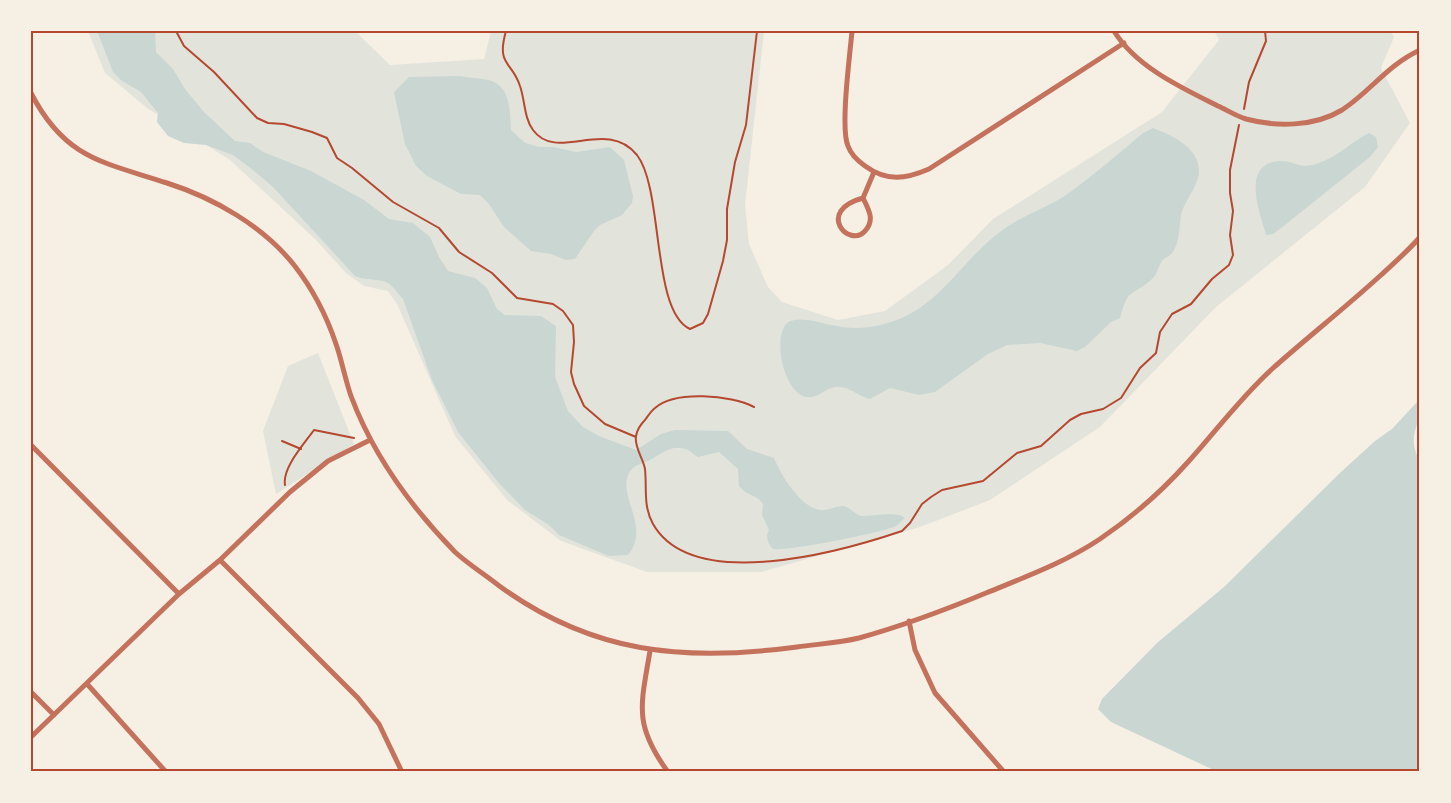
<svg xmlns="http://www.w3.org/2000/svg" width="1451" height="803" viewBox="0 0 1451 803" font-family="Georgia,serif">
<style>
.green{fill:#e2e4dc}
.water{fill:#c9d6d2}
.lines{fill:none;stroke-linecap:round;stroke-linejoin:round}
.path{stroke:#b5482f;stroke-width:2}
.minor{stroke:#c5725c;stroke-width:5}
.neatline{fill:none;stroke:#b5482f;stroke-width:2}
</style>
<rect width="100%" height="100%" fill="#f6efe4"/>
<path class="green" d="M88,31H355L390,65L484,59L491,31H764L745,205L749,244L768,287L782,302L838,320L885,311L948,265L993,219L1162,112L1219,40L1214,31H1390L1394,37L1381,68L1410,123L1365,187L1216,307L1100,427L990,500L920,527L761,572H647L561,541L507,500L455,436L397,304L388,291L364,286L346,273L315,239L230,160L147,108L105,73Z
M318,353L354,444L276,494L263,431L288,366Z"/>
<path class="water" d="M97,31H155L156,52L173,69L185,89L204,112L235,141L250,143L263,152L311,171L364,200L389,219L413,223L430,237L439,257L448,271L475,278L487,288L497,309L505,315L541,316L556,326L555,377L568,411L583,427L599,436L636,450L661,434L675,430L728,431L747,449L774,458C781,475 800,507 820,510C827,511 835,506 843,506C851,507 855,516 863,516C874,516 898,511 905,518C902,520 899,524 896,526C885,532 785,552 773,549C768,544 765,537 769,530L762,515L763,504L759,499L745,492L739,486L738,469L719,452L698,457C693,455 691,450 685,449C672,444 661,454 650,460C645,463 637,464 633,468C611,490 653,525 628,555L609,556L559,535L549,525L525,510L498,482L458,432L432,380L403,299C398,294 394,287 388,283C380,278 366,281 355,276L273,187L253,170L233,155L206,145L184,143L168,136L157,122L158,113L141,92L122,81L113,72Z
M460,76C470,78 479,78 488,80C511,85 510,112 511,130L525,143L539,147H553L576,152L610,147L624,160L633,196L632,203L622,215L600,225L594,231L575,259L566,260L551,254L531,251L504,227L489,204L480,195L461,194L427,176L416,166L405,144L394,92L409,77Z
M1153,128C1175,136 1207,152 1197,181C1193,193 1184,202 1181,215C1179,228 1180,246 1170,255C1169,257 1166,257 1164,259C1158,264 1158,274 1152,279C1132,297 1128,287 1120,318L1111,322L1085,347L1077,351L1040,343L1007,345L988,354L935,392L919,395L890,388L870,399C858,396 847,385 835,387C823,389 817,401 803,396C784,388 773,341 786,324C791,319 801,319 808,320C818,321 827,325 837,326C859,331 884,326 904,317C944,298 965,258 1000,232C1020,216 1045,209 1066,195C1093,176 1118,154 1143,133Z
M1369,133L1376,137L1378,147L1371,156L1285,225L1273,234L1266,235C1259,211 1240,161 1282,161C1293,161 1299,168 1312,165C1335,160 1349,143 1369,133Z
M1417,402L1420,405C1420,430 1406,434 1420,462V772H1218L1111,722L1098,709L1102,699L1157,643L1224,587L1341,472L1375,441L1392,429Z"/>
<g class="lines">
<path class="path" d="M176,31L184,46L214,72L257,118L268,123L284,124L312,132L327,138L337,158L352,168L393,202L439,228L459,252L492,273L517,298L553,304L563,311L573,325L574,342L571,372L574,384L584,406L605,424L636,437
M506,31C496,66 512,61 520,86C525,100 524,118 533,130C557,163 606,117 637,155C664,190 651,311 690,329L703,323L708,314L723,261L727,240V209L735,162L746,125L757,31
M1244,109L1249,82L1266,41L1265,31
M754,407C731,395 675,390 655,408C651,411 648,416 645,420C641,424 637,430 636,436C634,447 643,458 645,469C647,489 643,506 653,524C693,594 843,551 902,531L910,523L922,504L931,497L942,490L983,481L1017,453L1041,446L1070,420L1081,414L1103,409L1121,398L1140,368L1156,353L1160,332L1172,314L1191,304L1212,279L1229,265L1233,255L1230,235L1233,211L1230,193V170L1239,125
M282,441L301,449
M285,485C282,468 304,444 314,430L354,438"/>
<path class="minor" d="M852,31C850,55 840,128 848,146C851,155 858,161 865,166C887,182 906,179 929,169L1124,43
M1114,31C1136,67 1182,88 1218,106C1227,110 1236,116 1246,119C1276,127 1314,127 1342,110C1371,91 1386,66 1420,50
M31,93C65,159 103,162 167,183C214,198 263,226 294,265C312,288 327,317 336,344C342,361 345,379 351,396C373,455 411,507 455,552C468,564 484,574 498,585C592,654 684,662 797,647C817,644 839,643 859,638C902,626 945,610 986,593C1025,577 1064,563 1100,539C1131,518 1163,490 1188,462C1216,431 1241,397 1272,369C1308,337 1346,307 1381,275C1394,263 1408,251 1420,237
M863,198C869,210 875,220 865,231C849,249 815,211 863,198Z
M863,198L874,172
M31,445L179,594
M220,560L358,698L379,724L402,772
M909,621L915,650L935,693L1004,772
M650,651C641,705 633,724 668,772
M88,685L166,772
M31,692L54,715
M31,737L179,594L220,560L290,492L328,461L370,440"/>
</g>
<rect width="1451" height="803" fill="none" stroke="#f6efe4" stroke-width="65"/>
<rect x="32" y="32" width="1386" height="738" class="neatline"/>
</svg>
